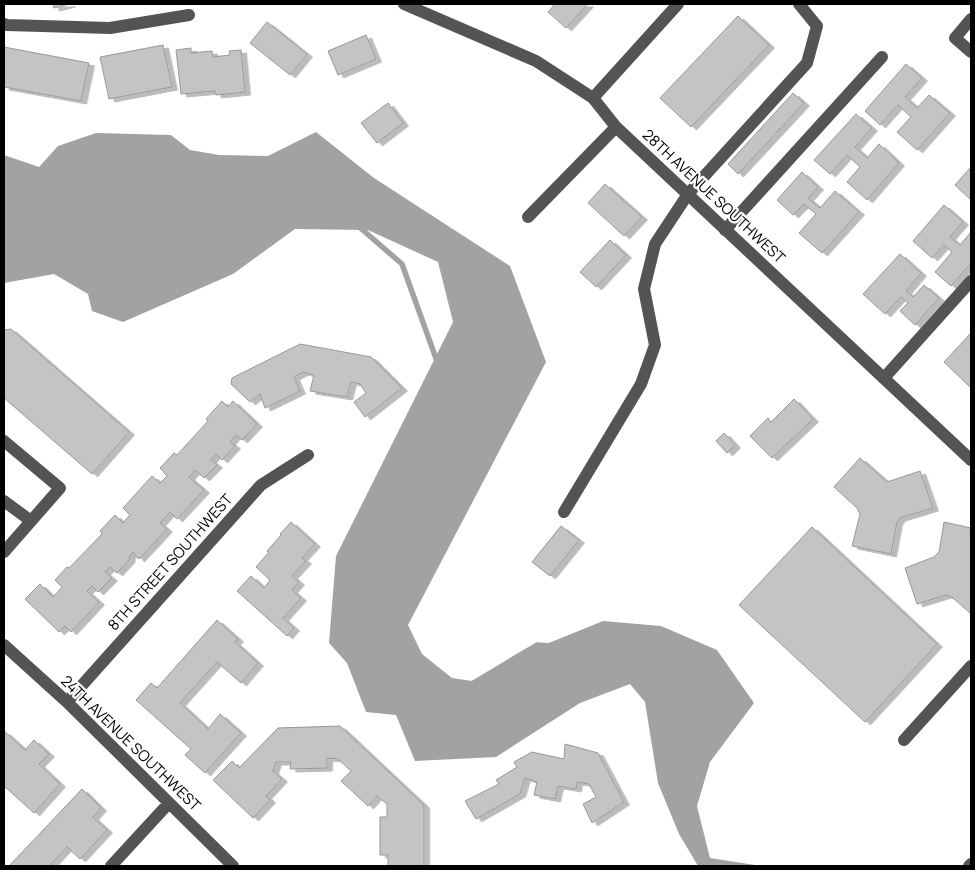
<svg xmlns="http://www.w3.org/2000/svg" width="975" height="870" viewBox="0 0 975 870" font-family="Manrope,sans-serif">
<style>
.water{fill:#a2a2a2}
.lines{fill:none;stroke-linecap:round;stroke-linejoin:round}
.stream{stroke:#a2a2a2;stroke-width:5.5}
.building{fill:#c4c4c4;stroke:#989898;filter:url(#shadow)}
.minor{stroke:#545454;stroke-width:12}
.labels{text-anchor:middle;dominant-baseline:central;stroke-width:4.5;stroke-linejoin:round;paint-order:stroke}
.street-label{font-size:15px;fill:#000;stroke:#fff}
</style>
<defs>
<filter id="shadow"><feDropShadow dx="5.5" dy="3" stdDeviation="0" flood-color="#0004"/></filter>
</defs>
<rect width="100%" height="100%" fill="#fff"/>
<path class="water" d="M316,132L374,178L510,266L546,362L408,625L422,654L452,678L479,682L534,649L603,621L661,626L717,650L754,703L710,762L697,806L710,858L755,865V866H698L679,834L658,783L645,702L630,684L580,703L496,757L415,761L396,715L366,712L347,663L329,643L336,556L453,322L438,262L368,230L295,229L233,274L123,322L92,311L88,294L54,274L4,283V155L39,167L58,146L96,133L171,135L190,150L219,155L268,156Z"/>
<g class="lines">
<path class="stream" d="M357,225L402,264L438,364
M470,685L537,645L550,646"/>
</g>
<path class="building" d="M53,4H70L54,8Z
M555,4H588L566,28L548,12Z
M738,16L769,45L691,127L660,98Z
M267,22L307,54L290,75L250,43Z
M366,35L376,59L338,75L328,51Z
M163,45L172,87L109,99L100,57Z
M4,47L89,63L81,101L4,87Z
M191,48V53L212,51L213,57L230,55L229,51L241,50L245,92L216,95L215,91L181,94L176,50Z
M906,64L922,78L905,97L917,108L929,95L950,113L917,150L897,132L911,117L898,105L880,125L865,111Z
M793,93L804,103L738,174L728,164Z
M388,103L403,123L377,143L361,123Z
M856,114L872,128L855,147L867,158L879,144L899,163L867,200L847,182L860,167L847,155L830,174L814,160Z
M971,167V200L955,185Z
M802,172L818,187L808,198L820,208L835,191L859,212L822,253L799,233L816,214L804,204L793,215L777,200Z
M605,184L642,217L624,236L588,203Z
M944,205L963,222L950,237L960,245L971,232V263L951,286L935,272L952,252L944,245L932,258L913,241Z
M610,240L626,255L596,287L580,272Z
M900,254L921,273L906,291L913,297L924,285L939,298L915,325L900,311L908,303L901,297L885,314L863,294Z
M11,329L129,432L92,474L4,398V330Z
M971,333V388L944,362Z
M300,344L371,357L402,388L365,417L354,402L366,393L360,384L351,382L347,397L310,391L314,375L303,372L294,377L300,391L265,408L260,394L250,402L231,384L232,378Z
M794,399L813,419L772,458L750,436L768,418L771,422Z
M222,401L228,407L233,401L257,424L242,440L236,435L230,442L235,446L222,460L216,454L211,460L217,465L204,478L195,470L189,477L204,490L177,519L170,512L160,523L167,529L139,559L133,552L129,557L130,559L117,573L110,567L105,572L112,578L98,592L92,586L87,591L99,602L71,632L65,626L59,632L25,599L40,584L53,597L62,587L55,580L67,567L69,568L102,534L100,531L115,515L123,523L130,515L123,508L152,476L160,483L167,476L160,468L174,453L177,455L208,421L206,419Z
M724,433L735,445L727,453L716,441Z
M860,458L887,482L920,471L933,508L900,518L897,522L891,554L852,546L860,514L857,508L834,487Z
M291,522L315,544L302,558L306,561L292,576L299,582L292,590L301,598L283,618L294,628L287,636L237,591L251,576L264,588L270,580L256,567L269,552L267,551L281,535L280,534Z
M944,522L971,528V614L952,597L946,595L917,604L905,568L934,557L939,552Z
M561,526L579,540L550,576L532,562Z
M812,527L937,644L865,722L739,605Z
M217,620L238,639L235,642L258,663L241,683L217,662L180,703L208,729L220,714L241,733L205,773L185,755L191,749L136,700L151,683L157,688Z
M340,726L424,805V866H388V855H380V817H387V804L377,796L368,806L341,781L351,771L338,759L327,758V768L290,769L291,762H276L273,771L282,779L266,796L270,800L253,818L213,780L232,761L239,768L278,728Z
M4,731L25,750L34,740L49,754L39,764L60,784L34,813L4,786Z
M565,744L598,753L624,802L592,823L583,804L596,797L589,784L577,782L576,789L558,786L555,799L534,795L537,782L525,778L520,794L476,819L465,801L499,784L496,780L517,767L514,762L532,752L564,759Z
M82,789L101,808L93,817L107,830L80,859L67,847L51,864L54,866H9Z"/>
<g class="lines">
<path class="minor" d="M404,4L536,61L593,98L616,127L971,460
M971,19L955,38L971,52
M4,24L7,25L110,28L189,15
M593,98L678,4
M528,217L616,127
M725,230L882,57
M884,378L971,281
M4,441L60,488L4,552
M4,501L31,521
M564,512L641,384L655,345L644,289L655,244L688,194L807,63L817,26L799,4
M4,645L67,702L233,866
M67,702L261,485L308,455
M904,740L971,666
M111,866L169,803
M969,866L971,864"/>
</g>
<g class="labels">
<g class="street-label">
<text transform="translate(714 196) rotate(43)">28TH AVENUE SOUTHWEST</text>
<text transform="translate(170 562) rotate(-48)">8TH STREET SOUTHWEST</text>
<text transform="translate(131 743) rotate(44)">24TH AVENUE SOUTHWEST</text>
</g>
</g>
<rect width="975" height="870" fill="none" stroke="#000000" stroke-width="10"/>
</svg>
